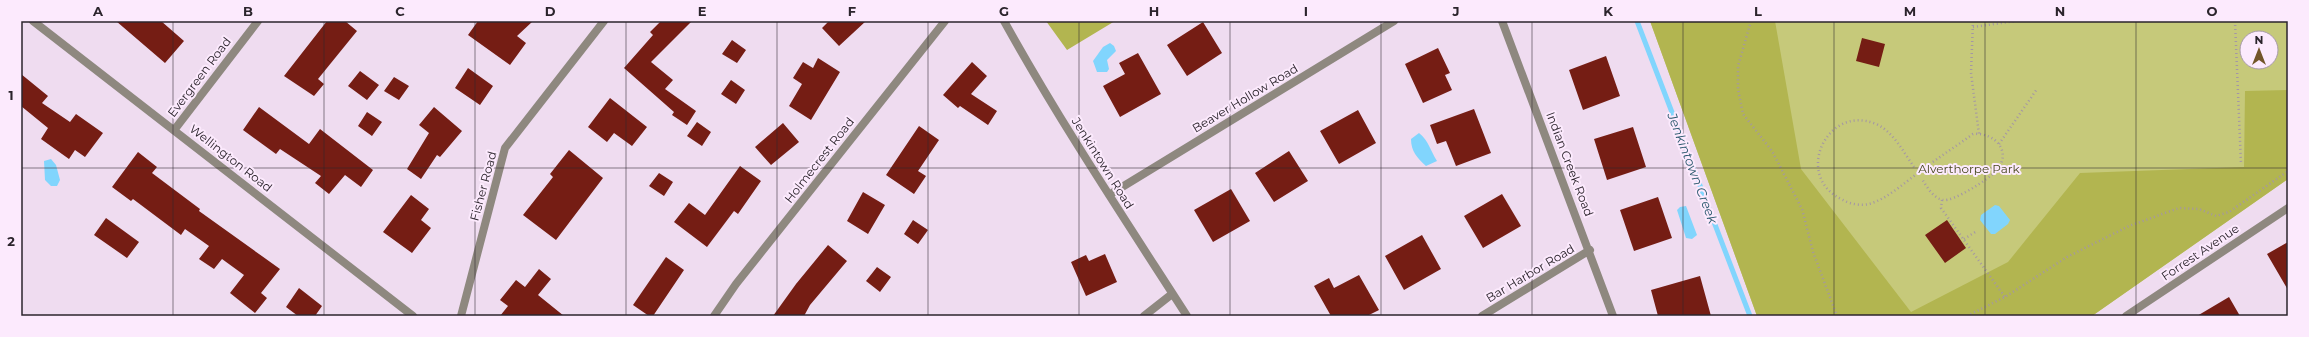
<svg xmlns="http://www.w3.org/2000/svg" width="2309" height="337" viewBox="0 0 2309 337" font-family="Montserrat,sans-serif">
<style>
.green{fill:#c6c97a;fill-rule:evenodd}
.forest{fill:#b2b550}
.water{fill:#81d5fd}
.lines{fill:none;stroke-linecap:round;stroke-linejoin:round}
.stream{stroke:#81d5fd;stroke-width:5}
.building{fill:#751d14}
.path{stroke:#a496a5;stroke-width:2.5;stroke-dasharray:1 3;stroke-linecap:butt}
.street{stroke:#8e887f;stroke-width:8}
.grid{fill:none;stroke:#2b242c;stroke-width:1;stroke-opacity:0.55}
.labels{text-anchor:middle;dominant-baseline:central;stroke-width:4;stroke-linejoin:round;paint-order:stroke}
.street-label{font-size:12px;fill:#2b242c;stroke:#fceafd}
.park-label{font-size:12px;fill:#47481f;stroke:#fceafd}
.water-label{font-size:13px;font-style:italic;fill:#27566b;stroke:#fceafd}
.neatline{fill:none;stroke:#2b242c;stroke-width:1.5}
.grid-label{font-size:13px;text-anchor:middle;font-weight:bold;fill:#2b242c}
</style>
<rect width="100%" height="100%" fill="#efdcf0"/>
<path class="green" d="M1650,21H2288V179L2092,316H1757ZM2247,38H2271V62H2247Z"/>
<path class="forest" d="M1046,21H1115L1067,50Z
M1650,21H1775L1801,169L1911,312L2008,262L2080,173L2244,167L2245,91L2288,90V179L2092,316H1757Z"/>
<path class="water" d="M1110,43L1114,46L1116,51L1107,60L1109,69L1107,72H1097L1093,61L1103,47Z
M1419,133C1429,141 1430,150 1437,161L1426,166C1417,158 1411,151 1411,139Z
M51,159L56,165L60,180L57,186H51L45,180L44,161Z
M1995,205L1999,206L2010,220L2008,224L1995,234H1991L1980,220L1981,215Z
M1686,206L1697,235L1692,239L1686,238L1677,210L1680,207Z"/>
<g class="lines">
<path class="stream" d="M1637,21L1750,316"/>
</g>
<path class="building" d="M116,21H161L184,41L165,63Z
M327,21H345L357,31L318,79L324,84L314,96L284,76Z
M478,21H533L517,36L526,43L510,65L468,35Z
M661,21H692L651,62L673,80L665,89L696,111L687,125L672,115L674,112L624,68L653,35L650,32Z
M829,21H866L839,46L822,28Z
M1203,22L1222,53L1187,76L1167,45Z
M1862,38L1885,44L1879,67L1856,61Z
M732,40L746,50L737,63L722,54Z
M1438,48L1450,73L1445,75L1452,90L1423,103L1405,64Z
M1138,53L1161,94L1120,117L1103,86L1125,74L1119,63Z
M1606,56L1620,96L1583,110L1569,70Z
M818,58L840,72L811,120L789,106L802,84L793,78L803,62L813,68Z
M972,62L987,76L971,94L997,111L988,125L960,106L958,108L943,95Z
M468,68L493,86L480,105L455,88Z
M360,71L379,85L367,100L348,86Z
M21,74L48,96L42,103L70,122L76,114L103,133L85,157L75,150L69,159L41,139L48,128L21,106Z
M394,77L409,86L399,100L384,91Z
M731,80L745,90L736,104L721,94Z
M610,98L647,127L632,146L614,133L607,142L588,127Z
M259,107L309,144L320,129L373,170L361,187L345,175L329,194L315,183L321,176L280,149L276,154L243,130Z
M434,107L462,131L440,157L437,155L421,179L407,169L429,133L419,125Z
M1474,109L1491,153L1456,166L1446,141L1437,144L1430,125Z
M1358,110L1376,143L1339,164L1320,131Z
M367,112L382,122L372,136L358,126Z
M697,122L711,132L702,146L687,136Z
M783,123L799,142L771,165L755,147Z
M919,126L939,140L918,171L926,176L914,194L886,175Z
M1633,127L1646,167L1607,180L1594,139Z
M569,150L603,178L556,240L523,215L553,177L550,174Z
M1289,151L1308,181L1274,202L1255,173Z
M138,152L157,167L152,173L200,209L199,211L280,269L261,293L267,298L255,313L230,293L244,275L222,259L214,269L199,259L209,246L185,229L181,235L133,199L131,201L112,187Z
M740,166L761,181L738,214L734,211L707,247L674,222L689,203L705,215Z
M659,173L673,182L664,196L649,186Z
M1231,189L1250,221L1213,242L1194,210Z
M863,192L885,205L868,234L847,221Z
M1502,194L1521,226L1483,248L1464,216Z
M411,195L429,209L421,220L431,228L412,253L383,232Z
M1658,197L1672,238L1634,251L1620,210Z
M106,218L139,242L127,258L94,235Z
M913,220L928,230L918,244L904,234Z
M1947,220L1966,248L1945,263L1925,235Z
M1422,235L1441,269L1404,290L1385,256Z
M2288,242V290L2267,254Z
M828,245L847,261L810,305L804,316H773L796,284Z
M1105,254L1117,282L1086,296L1071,262L1086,255L1089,261Z
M666,257L684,270L653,316H649L633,305Z
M877,267L891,277L880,292L866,281Z
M539,269L551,279L538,295L564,316H500L508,306L500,300L516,280L525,287Z
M1359,275L1379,310L1367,316H1331L1314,286L1329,278L1334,288Z
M1700,276L1711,316H1658L1651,290Z
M299,288L322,306L315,316H298L286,307Z
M2229,297L2240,316H2197Z"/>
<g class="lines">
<path class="path" d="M1751,21L1738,66V89L1743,114L1772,151L1802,209L1813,252L1837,316
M1973,21L1971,73L1979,134
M2235,21L2241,164
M1973,27L2016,21
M1999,144L2037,89
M1914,167C1904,153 1893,131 1876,124C1827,103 1792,177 1843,200C1850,204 1861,206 1869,204C1887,199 1904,183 1918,173C1936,159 1955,147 1973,134C1995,132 2013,152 1996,171C1989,179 1953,202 1943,200C1933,198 1927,187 1922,179
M1942,200L1941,208L2005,297
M1964,239L1977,231
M1967,316L2005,297L2067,257L2129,226L2179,208L2199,209L2216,216L2229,212L2288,171"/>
<path class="street" d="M33,21L413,316
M1004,21C1060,122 1124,218 1187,316
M1502,21L1613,316
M175,129L258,21
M1109,195L1394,21
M461,316L505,148L604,21
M714,316L736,284L945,21
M1144,316L1172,294
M1482,316L1590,250
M2126,316L2288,208"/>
</g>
<path class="grid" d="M173,21V316M324,21V316M475,21V316M626,21V316M777,21V316M928,21V316M1079,21V316M1230,21V316M1381,21V316M1532,21V316M1683,21V316M1834,21V316M1985,21V316M2136,21V316M21,168H2288"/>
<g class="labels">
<g class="street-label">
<text transform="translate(199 77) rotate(-53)">Evergreen Road</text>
<text transform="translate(1245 98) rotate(-31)">Beaver Hollow Road</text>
<text transform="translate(231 158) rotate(38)">Wellington Road</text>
<text transform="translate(819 160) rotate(-52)">Holmecrest Road</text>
<text transform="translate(1103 163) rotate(58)">Jenkintown Road</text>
<text transform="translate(1570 164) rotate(69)">Indian Creek Road</text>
<text transform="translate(483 186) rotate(-75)">Fisher Road</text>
<text transform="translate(2200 252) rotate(-34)">Forrest Avenue</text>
<text transform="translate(1530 273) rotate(-31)">Bar Harbor Road</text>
</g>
<g class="park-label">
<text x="1969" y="168">Alverthorpe Park</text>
</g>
<g class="water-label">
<text transform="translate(1693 168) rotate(69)">Jenkintown Creek</text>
</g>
</g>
<rect width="2309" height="337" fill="none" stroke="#fceafd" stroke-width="44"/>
<g transform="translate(2259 50)"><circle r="19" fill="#fceafd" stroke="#a89ba9"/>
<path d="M0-3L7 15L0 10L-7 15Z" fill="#725529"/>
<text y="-6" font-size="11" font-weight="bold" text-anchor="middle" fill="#2b242c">N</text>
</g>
<rect x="22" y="22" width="2265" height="293" class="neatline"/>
<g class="grid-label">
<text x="98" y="16">A</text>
<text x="248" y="16">B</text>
<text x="400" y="16">C</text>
<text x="550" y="16">D</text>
<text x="702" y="16">E</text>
<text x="852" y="16">F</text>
<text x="1004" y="16">G</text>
<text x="1154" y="16">H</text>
<text x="1306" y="16">I</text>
<text x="1456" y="16">J</text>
<text x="1608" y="16">K</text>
<text x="1758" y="16">L</text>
<text x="1910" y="16">M</text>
<text x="2060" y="16">N</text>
<text x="2212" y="16">O</text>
<text x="11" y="100">1</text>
<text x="11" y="246">2</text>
</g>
</svg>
